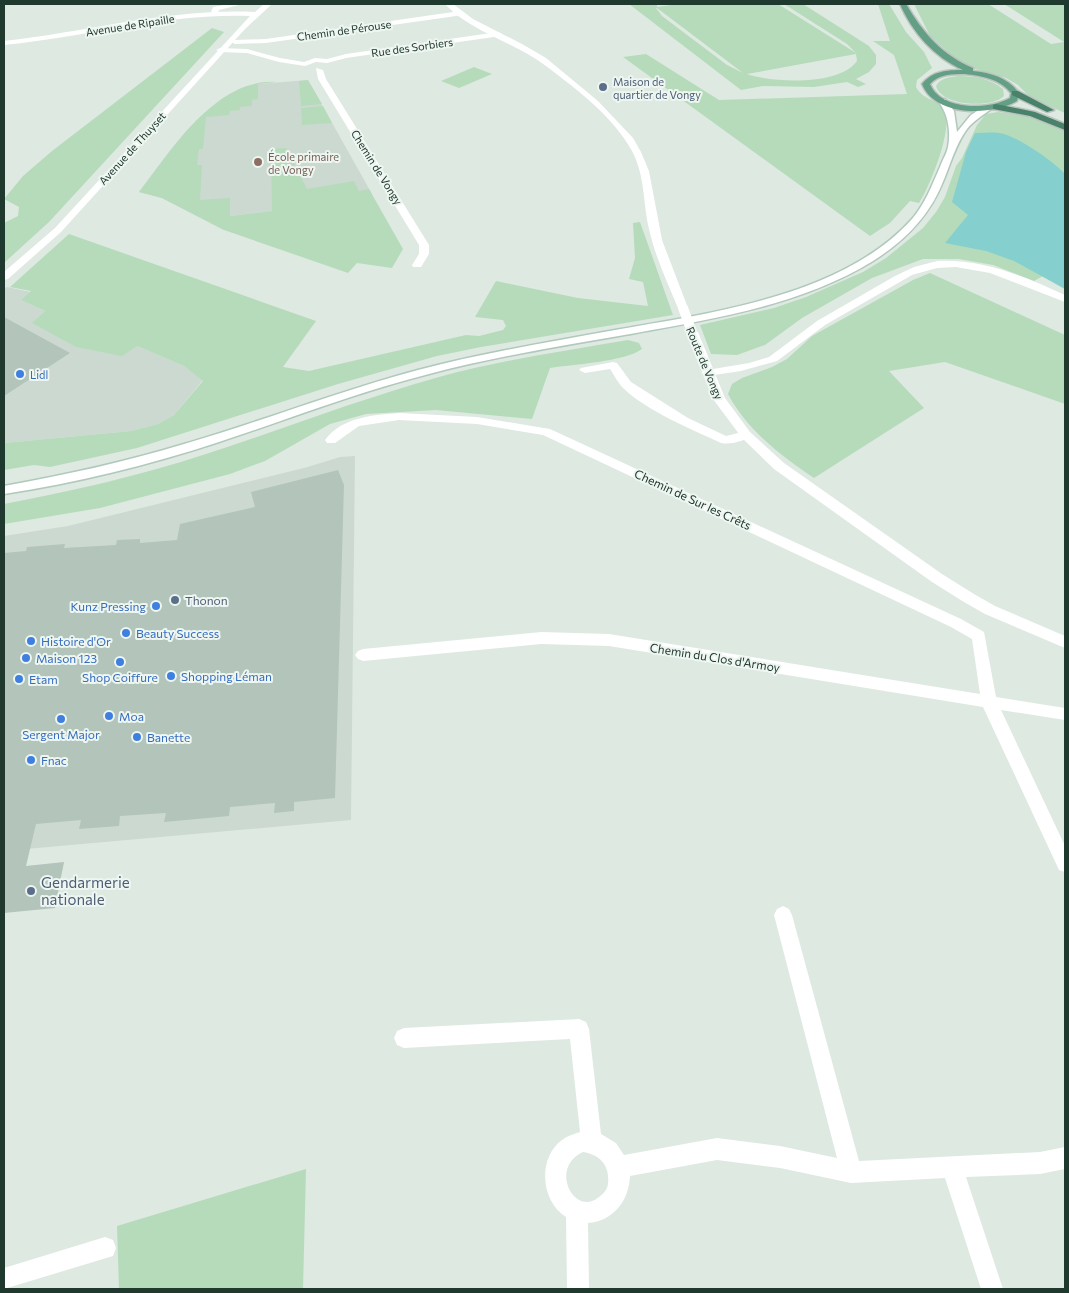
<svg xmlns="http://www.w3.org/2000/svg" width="1069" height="1293" viewBox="0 0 1069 1293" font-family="Commissioner,sans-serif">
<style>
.built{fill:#ccd9d1}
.green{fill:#b6dbba;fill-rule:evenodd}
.water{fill:#85cfce}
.building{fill:#b3c4bb}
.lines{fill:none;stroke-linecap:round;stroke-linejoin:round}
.secondary-casing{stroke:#b1c9bc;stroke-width:3}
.primary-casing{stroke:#bcc4c0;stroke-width:3}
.trunk-casing{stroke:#bcc4c0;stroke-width:3}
.minor{fill:#fff;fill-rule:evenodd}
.tertiary{fill:#fff;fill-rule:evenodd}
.secondary{fill:#fff;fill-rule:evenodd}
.primary{fill:#639f85;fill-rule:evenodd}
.trunk{fill:#48826a;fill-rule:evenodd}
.tertiary-bridge{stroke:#fff;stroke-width:10}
.service-dot{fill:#5c6f8a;stroke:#eef6f1;stroke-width:2}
.education-dot{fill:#8d6e63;stroke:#eef6f1;stroke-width:2}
.shop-dot{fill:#3f7fe0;stroke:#eef6f1;stroke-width:2}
.labels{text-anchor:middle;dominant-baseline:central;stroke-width:4;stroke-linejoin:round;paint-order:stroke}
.far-street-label{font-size:11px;fill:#20392e;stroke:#eef6f1}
.far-service-label{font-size:11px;fill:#4e5e75;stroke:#eef6f1;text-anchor:start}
.far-education-label{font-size:11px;fill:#785e54;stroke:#eef6f1;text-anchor:start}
.far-shop-label{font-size:11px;fill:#366cbe;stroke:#eef6f1;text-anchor:start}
.street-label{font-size:12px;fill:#20392e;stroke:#eef6f1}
.service-label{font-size:12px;fill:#4e5e75;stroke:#eef6f1;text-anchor:start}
.shop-label{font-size:12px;fill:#366cbe;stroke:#eef6f1;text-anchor:start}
.near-service-label{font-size:15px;fill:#4e5e75;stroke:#eef6f1;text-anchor:start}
</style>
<rect width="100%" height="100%" fill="#dee9e2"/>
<path class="built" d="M308,80L372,194L267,212L229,216L224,230L162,198L139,192L186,131L223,98L241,88L258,84Z
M7,287L31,292L21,300L45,311L33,323L137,346L184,366L203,380L174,415L158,424L131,431L4,443V289Z
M355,456L351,820L4,851V536L68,526L304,468L340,457Z"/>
<path class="green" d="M629,4H657V7L678,4H778L856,53L847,44L784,4H803L869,46L876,55V64L869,72L856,79L866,84L858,87L847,82L814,87L763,86L741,90ZM656,8H657L743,73L727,65L662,16ZM856,54L857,61C839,86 773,83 747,74Z
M878,4H889L906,32L924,52L932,68L917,80L916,87C922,99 935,99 943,108C956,124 929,188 919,203L910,201L890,223L870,236L623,57L646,54L719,100L907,94L894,55L873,41H890Z
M914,4H988L1051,44L1064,42L1004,4H1065V113L1031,98L1018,85L1006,78L968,67L960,63L930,36Z
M212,28L224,32L49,222L4,263V223L18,216L19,207L4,199L23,176L52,151Z
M474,67L492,74L459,88L441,81Z
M960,76C975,76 991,79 1003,89L1004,96C991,109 941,106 936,86C941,77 951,77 960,76Z
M308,80L322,104L301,106L299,81Z
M276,82L258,84V99L252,100V106L240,107V110L230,111L229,115L206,117L203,149H199L197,165H202L200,200L230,198V216L272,211L271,149L286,148L307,189L354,181L359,191L369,189L403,249L392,268L357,263L348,273L224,230L162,198L139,192C171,150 216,78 276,82Z
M323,106L332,123L302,125L301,108Z
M998,112L1027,116L1065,131V289L1043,276L1034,281L993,265L959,259H923L872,278L802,318L765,345L737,355L711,354L700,325L774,308L806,297L863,272L886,258L923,228L936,212L945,197L956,166L962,158L977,125L986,114Z
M640,222L673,315L481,347L437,356L338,384L137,448L50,467L34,465L4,470V443L131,431L158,424L174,415L203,381L184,366L137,346L122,356L76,347L32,323L45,311L21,300L31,291L10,287L69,234L316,321L283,367L309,371L466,335L479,336L503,330L506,326L503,320L475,317L496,281L578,298L648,306L643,282L629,279L635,258L633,223Z
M930,273L1065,335V404L945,362L889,371L924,408L814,478C781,456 747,430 728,394L732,384L742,378L772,367L787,359L812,336L913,280Z
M628,340L639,343L642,349C624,362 574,364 550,368L532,419L436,410L366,414L330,424L265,461L230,474L100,508L4,524V504C72,491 139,476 206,454C283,429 360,399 439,377C501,360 565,351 628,340Z
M306,1169L303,1289H119L117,1226Z"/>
<path class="water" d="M975,133C983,133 991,132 999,133C1016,135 1053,161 1065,174V289L1014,261L986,251L945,243L968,215L952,202L966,152Z"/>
<path class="building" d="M4,317L70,353L4,396Z
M338,470L344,485L335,798L294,802V811L274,813L275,803L230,807L229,816L164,822L166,813L120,816L119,826L79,829L81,820L36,824L26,866L64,862L55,908L4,913V553L26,551L27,547L65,544L64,548L116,545L117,540L140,539V543L177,540L180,524L255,507L251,492Z"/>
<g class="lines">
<g class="secondary-casing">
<path id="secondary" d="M939,99H945L954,111L957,132L971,115L985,106L992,108C984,115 974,120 967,129C955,145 950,166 942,184C928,218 903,242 873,261C801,305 717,318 636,333C567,345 497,356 429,374C358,392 289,419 219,442C149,465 76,483 4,494V486C65,475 125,462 184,444C263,421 339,391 418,370C483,353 549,342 615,330C711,313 843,296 912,219C925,204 932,185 940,167C942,161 947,153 948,147C951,131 948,113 938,101Z"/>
</g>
<g class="primary-casing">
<path id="primary" d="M900,4H906C923,33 942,55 973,68V71C992,73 1008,78 1019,93L1017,101C991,116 935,117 922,84C932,71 947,70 963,70C934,57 912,32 900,4ZM965,74C982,76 1000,79 1011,93L1010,98C989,110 941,111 930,84C939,74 952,74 965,74Z"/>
</g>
<g class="trunk-casing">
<path id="trunk" d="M1012,91H1018L1054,110L1047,112L1012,95Z
M996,104L1035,112L1065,124V130L1030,116L993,109V105Z"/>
</g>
<path class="minor" d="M230,4H243L219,10L218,14L211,12L213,7Z
M460,11H463V15L266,43L235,44L231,42L235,40L266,39Z
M498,32L502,34L501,36L346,58L327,63L316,62L305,66L279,62L247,53L220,52L216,50L220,48L247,49L280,58L304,62L315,58L327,59L346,54Z
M316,68L323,70L326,79L429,245V254L421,267H413L412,265L419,254V245L318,79Z
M937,261C983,259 1023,276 1065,295V302L990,273L956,267L937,268L912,275L825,325L777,361L741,371L707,376L701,373L707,370L749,363L769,357L817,321L895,276L914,267Z
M613,362L617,363L631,382L688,418L726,436L746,431L752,435C747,441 729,445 721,443C691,429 647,411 623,388C618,383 614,375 610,369L585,373L579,370L581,368Z
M399,413L477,417L550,429L961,619L984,632L996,697L1065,708V720L1001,710L1065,846V872L1059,870L983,707L609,646L541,644L363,661L358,659L355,655L358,651L363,649L541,632L609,634L980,694L972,639L951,627L543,435L477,424L399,420L359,426L335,443H327L325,440C342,417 373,415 399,413Z
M783,906L789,909L792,915L859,1161L1040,1152L1065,1147V1169L1040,1174L966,1177L1003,1289H981L945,1178L851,1183L780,1168L717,1160L630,1176C629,1200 614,1221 588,1223L589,1289H567L566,1217C541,1202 537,1158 562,1140C567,1136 574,1134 580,1132L570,1039L404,1048L397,1045L394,1038L397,1031L404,1028L579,1019L586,1022L589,1029L601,1134L616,1143L624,1155L717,1138L780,1146L837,1158L774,915L777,909ZM583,1152C601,1155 610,1166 608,1184C607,1190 604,1193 599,1197C575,1218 548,1168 583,1152Z
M105,1237L113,1240L116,1248L113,1256L4,1289V1268Z"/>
<path class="tertiary" d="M264,4H272L245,29L61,232L8,279L4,280V272L55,228L250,16C167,13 86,37 4,45V41C88,32 170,8 255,12Z
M445,4H453L473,19L522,44L546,58L598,101L633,138L641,152L649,171L662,240L688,308L687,310H679L678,308C667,282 655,256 649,229C643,203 645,175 632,151C613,116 576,89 546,66C515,42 472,33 445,4Z
M692,329L698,332L725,398L750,432L784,463L942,574L974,594L995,606L1065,636V648L985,614L964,602L932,582L774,469L742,438L713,399L686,332Z"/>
<use href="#secondary" class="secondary"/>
<use href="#primary" class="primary"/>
<use href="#trunk" class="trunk"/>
<path class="tertiary-bridge" d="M683,308L692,332"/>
</g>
<g class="service-dot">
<circle cx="603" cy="87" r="5"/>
<circle cx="175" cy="600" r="5"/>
<circle cx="31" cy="891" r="5"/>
</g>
<circle class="education-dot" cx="258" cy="162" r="5"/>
<g class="shop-dot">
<circle cx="20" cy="374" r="5"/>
<circle cx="156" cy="606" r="5"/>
<circle cx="126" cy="633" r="5"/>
<circle cx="31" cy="641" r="5"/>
<circle cx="26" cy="658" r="5"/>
<circle cx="120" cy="662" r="5"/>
<circle cx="171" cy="676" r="5"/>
<circle cx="19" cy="679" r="5"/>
<circle cx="109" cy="716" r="5"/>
<circle cx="61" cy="719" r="5"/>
<circle cx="137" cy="737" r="5"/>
<circle cx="31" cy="760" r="5"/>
</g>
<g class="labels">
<g class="far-street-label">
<text transform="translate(130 25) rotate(-9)">Avenue de Ripaille</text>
<text transform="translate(344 30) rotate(-8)">Chemin de Pérouse</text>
<text transform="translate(412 47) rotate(-8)">Rue des Sorbiers</text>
<text transform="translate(132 148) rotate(-48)">Avenue de Thuyset</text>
<text transform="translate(377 167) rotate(58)">Chemin de Vongy</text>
<text transform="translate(705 363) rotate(67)">Route de Vongy</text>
</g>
<g class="far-service-label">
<text x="613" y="81">Maison de<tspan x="613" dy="13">quartier de Vongy</tspan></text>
</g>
<g class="far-education-label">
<text x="268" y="156">École primaire<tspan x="268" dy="13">de Vongy</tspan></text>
</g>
<g class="far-shop-label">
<text x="30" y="374">Lidl</text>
</g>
<g class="street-label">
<text transform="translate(693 499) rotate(25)">Chemin de Sur les Crêts</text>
<text transform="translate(715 657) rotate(9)">Chemin du Clos d'Armoy</text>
</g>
<g class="service-label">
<text x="185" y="600">Thonon</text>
</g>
<g class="shop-label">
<text x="146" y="606" text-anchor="end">Kunz Pressing</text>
<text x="136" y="633">Beauty Success</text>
<text x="41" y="641">Histoire d'Or</text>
<text x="36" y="658">Maison 123</text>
<text x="181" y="676">Shopping Léman</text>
<text x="120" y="677" text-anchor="middle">Shop Coiffure</text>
<text x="29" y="679">Etam</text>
<text x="119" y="716">Moa</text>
<text x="61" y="734" text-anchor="middle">Sergent Major</text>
<text x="147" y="737">Banette</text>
<text x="41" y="760">Fnac</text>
</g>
<g class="near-service-label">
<text x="41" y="882">Gendarmerie<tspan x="41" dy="17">nationale</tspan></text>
</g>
</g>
<rect width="1069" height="1293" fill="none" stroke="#20392e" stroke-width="10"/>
</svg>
